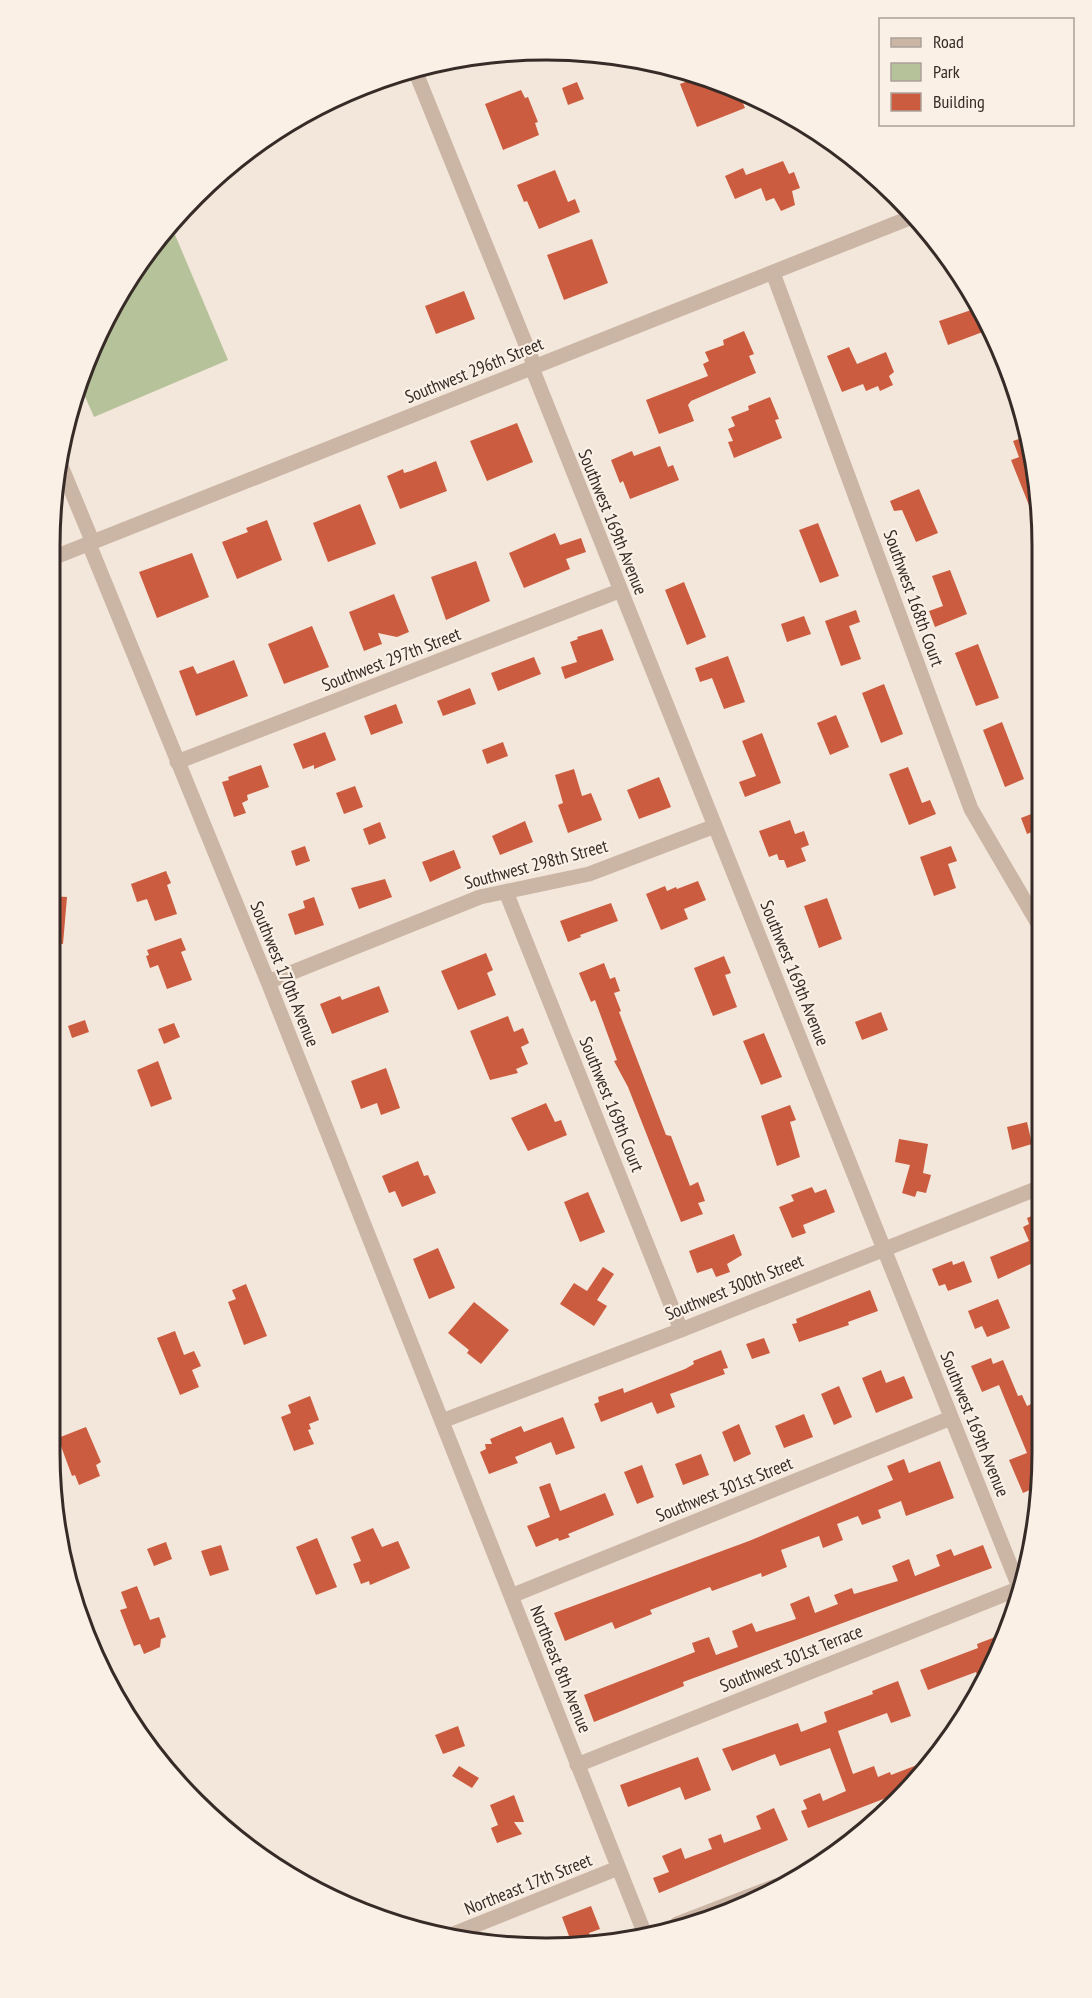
<svg xmlns="http://www.w3.org/2000/svg" width="1092" height="1998" viewBox="0 0 1092 1998" font-family="'PT Sans Narrow',sans-serif">
<style>
.green{fill:#b6c299}
.building{fill:#cc5c3f}
.lines{fill:none;stroke-linecap:round;stroke-linejoin:round}
.minor{stroke:#cbb5a5;stroke-width:15}
.labels{text-anchor:middle;dominant-baseline:central;stroke-width:4.5;stroke-linejoin:round;paint-order:stroke}
.street-label{font-size:18px;fill:#372b27;stroke:#faf0e6}
.rim{fill:none;stroke:#372b27;stroke-width:3}
</style>
<rect width="100%" height="100%" fill="#f3e6da"/>
<path class="green" d="M170,223L228,360L94,417L80,385L116,298Z"/>
<path class="building" d="M704,75L738,91L745,108L697,127L680,84Z
M577,82L584,99L568,105L562,88Z
M521,90L525,98L528,97L538,122L535,123L539,135L503,150L485,104Z
M783,161L789,174L794,172L800,188L792,191L795,205L781,211L774,198L766,201L761,188L735,199L725,176L743,168L746,175Z
M555,170L568,202L575,199L580,212L539,229L527,201L524,202L517,185Z
M592,239L608,283L564,300L547,255Z
M464,291L475,319L436,334L425,306Z
M977,308L988,330L948,345L939,321Z
M744,331L754,354L749,356L756,373L691,401L688,405L694,421L659,434L646,400L708,376L703,364L709,361L705,352L724,345L723,340Z
M849,347L857,364L886,352L894,372L889,376L893,385L880,391L878,386L866,391L863,384L842,392L827,356Z
M770,397L779,419L775,420L782,438L734,458L728,442L733,441L728,429L735,426L731,417L749,410L748,406Z
M517,423L533,462L487,481L470,441Z
M1028,436L1038,482V528L1011,460L1019,457L1013,441Z
M660,446L668,467L673,465L679,480L630,499L623,481L620,483L611,460L632,451L634,456Z
M436,461L447,491L400,509L387,476L403,469L404,473L411,471Z
M919,489L938,533L916,542L902,510L894,511L890,501Z
M360,504L376,544L328,562L313,523Z
M267,520L282,560L237,579L222,542L248,532L246,528Z
M818,523L839,576L820,583L799,530Z
M555,533L560,545L581,538L586,552L566,559L570,569L524,588L509,553Z
M192,553L209,597L157,618L139,572Z
M476,561L490,601L446,620L431,577Z
M950,570L967,614L935,627L929,611L943,606L932,576Z
M684,582L706,637L687,645L665,590Z
M394,594L409,632L397,637L378,633L382,644L364,651L349,612Z
M856,610L860,622L849,626L861,659L841,666L825,621Z
M804,616L811,634L787,642L781,624Z
M312,626L329,667L284,684L268,644Z
M602,629L614,660L565,679L561,667L577,662L570,642L578,639L577,637Z
M978,644L999,698L976,706L955,653Z
M728,656L745,702L724,709L712,678L700,682L695,668Z
M534,657L541,674L498,691L491,673Z
M234,660L248,696L196,716L179,671L193,666L197,674Z
M884,684L903,734L881,743L862,693Z
M470,688L476,704L443,716L437,701Z
M396,704L403,723L371,735L364,716Z
M836,715L849,747L830,755L817,723Z
M1002,722L1024,779L1005,787L983,730Z
M325,732L336,760L314,769V765L303,769L293,744Z
M762,733L781,783L745,797L739,782L756,776L742,741Z
M503,742L508,756L487,764L482,750Z
M261,765L269,787L247,795L248,800L242,803L246,813L234,817L222,782L229,780L228,777Z
M908,767L922,803L930,800L936,814L909,825L889,774Z
M574,769L582,796L591,793L602,820L568,833L558,805L563,803L555,775Z
M659,777L671,807L639,819L627,790Z
M355,786L363,807L344,814L336,793Z
M1039,811V829L1027,834L1021,818Z
M790,820L795,834L804,831L809,845L801,848L806,861L787,868L784,860H779L777,854L769,857L759,831Z
M525,821L533,842L500,855L492,836Z
M380,822L386,838L369,845L363,829Z
M305,846L310,861L296,866L291,851Z
M951,846L957,861L948,864L956,888L934,896L920,857Z
M454,850L461,868L430,882L422,862Z
M166,871L171,883L167,885L177,914L155,921L147,899L137,902L131,884Z
M385,879L392,897L359,909L351,888Z
M698,881L706,900L684,909L688,919L661,930L646,894L665,886L667,891L676,887L677,889Z
M50,896L67,897L63,944L50,943Z
M314,897L324,925L295,935L288,914L305,908L303,901Z
M827,898L842,939L819,948L804,906Z
M611,903L618,921L580,935L581,937L568,942L560,921Z
M181,938L186,950L181,952L192,980L167,989L158,965L150,968L146,956L149,955L147,950Z
M486,953L493,970L487,973L496,995L458,1010L441,971Z
M724,956L731,973L725,975L737,1007L713,1016L694,968Z
M604,963L610,979L615,977L620,991L614,993L621,1011L619,1012L666,1135L671,1136L690,1186L698,1182L705,1201L698,1203L703,1214L681,1222L628,1087L614,1061L617,1060L595,1000L591,1002L579,973Z
M379,986L389,1012L332,1034L320,1004L340,996L342,1000Z
M881,1012L888,1030L862,1040L855,1022Z
M508,1016L514,1032L523,1028L529,1043L521,1047L528,1064L516,1069L518,1073L490,1080L470,1031Z
M85,1020L89,1032L72,1038L68,1026Z
M174,1023L180,1037L164,1044L158,1029Z
M764,1033L782,1077L761,1085L743,1041Z
M158,1061L172,1099L151,1107L137,1070Z
M386,1068L400,1108L381,1115L377,1103L361,1109L351,1081Z
M546,1103L555,1122L561,1120L567,1135L528,1151L511,1118Z
M790,1105L796,1120L790,1122L800,1157L777,1166L761,1116Z
M1027,1122L1032,1144L1012,1150L1007,1127Z
M899,1139L928,1144L923,1173L931,1175L926,1193L917,1191L915,1197L902,1193L910,1165L895,1162Z
M418,1161L424,1176L428,1175L436,1193L402,1207L395,1191L389,1193L382,1176Z
M812,1187L815,1193L826,1189L835,1212L803,1225L806,1233L792,1238L779,1207L794,1201L791,1195Z
M588,1192L605,1232L580,1242L564,1202Z
M1041,1212V1269L1037,1261L998,1279L990,1257L1029,1241L1023,1227L1029,1224L1027,1218Z
M734,1234L742,1255L727,1264L730,1272L716,1277L712,1268L697,1273L689,1251Z
M438,1248L455,1288L429,1299L413,1259Z
M952,1261L953,1265L964,1261L972,1282L948,1291L945,1284L939,1286L932,1269Z
M603,1267L614,1274L597,1300L607,1306L594,1326L560,1304L574,1283L587,1291Z
M246,1284L267,1336L244,1345L228,1302L236,1299L232,1290Z
M870,1290L878,1311L848,1322L849,1325L799,1342L792,1324L797,1323L796,1319Z
M998,1299L1010,1328L987,1337L982,1326L975,1329L968,1311Z
M474,1302L509,1330L481,1364L467,1353L469,1350L448,1333Z
M175,1331L184,1355L194,1351L201,1366L192,1370L199,1387L180,1395L157,1338Z
M764,1338L770,1353L752,1359L746,1344Z
M721,1350L728,1368L723,1369L725,1374L670,1394L675,1407L657,1414L652,1402L601,1422L594,1404L599,1402L598,1397L623,1388L624,1393L685,1369L694,1364L693,1361Z
M991,1358L993,1364L1003,1360L1018,1396L1022,1395L1027,1406L1038,1401L1041,1408V1485L1023,1493L1009,1460L1027,1453L999,1385L982,1392L971,1366Z
M881,1370L886,1383L904,1376L913,1398L876,1413L862,1378Z
M839,1386L852,1417L834,1425L821,1394Z
M310,1396L319,1420L309,1424L311,1429L308,1430L314,1444L294,1451L281,1417L291,1413L288,1405Z
M804,1414L813,1437L784,1448L775,1426Z
M563,1417L575,1448L556,1455L551,1442L515,1457L518,1463L489,1474L480,1452L486,1449L485,1444H492L490,1439L521,1426L524,1432Z
M739,1424L751,1454L734,1462L722,1432Z
M86,1427L101,1462L96,1465L100,1476L79,1485L75,1475L72,1476L58,1438Z
M701,1454L709,1475L683,1485L675,1464Z
M904,1459L909,1473L940,1461L954,1498L906,1516L901,1501L878,1510L881,1518L862,1525L858,1516L837,1524L843,1540L823,1548L819,1536L781,1550L787,1567L762,1577L761,1573L712,1591L710,1587L650,1610L652,1614L615,1629L612,1622L565,1641L554,1613L749,1541L893,1480L887,1466Z
M642,1465L654,1497L637,1504L624,1472Z
M550,1483L560,1511L605,1493L614,1515L568,1534L570,1537L559,1541L558,1538L536,1547L527,1526L550,1517L539,1487Z
M373,1528L382,1547L398,1541L410,1568L370,1585L369,1581L361,1584L353,1564L361,1561L351,1537Z
M317,1538L337,1587L316,1595L296,1547Z
M166,1542L172,1559L154,1566L147,1549Z
M221,1545L229,1570L210,1576L201,1551Z
M983,1545L992,1568L683,1682L684,1686L594,1722L584,1695L695,1652L692,1643L709,1637L716,1655L738,1647L732,1631L752,1623L756,1632L796,1619L790,1604L809,1596L815,1613L838,1604L834,1595L852,1588L854,1594L898,1581L892,1566L909,1559L915,1576L940,1566L936,1555L951,1549L954,1556Z
M137,1586L150,1620L159,1617L166,1637L161,1639L160,1647L144,1654L140,1644L134,1646L120,1610L127,1608L121,1592Z
M1003,1634L982,1686L976,1672L928,1690L920,1670L978,1648L977,1644Z
M898,1681L911,1716L891,1723L887,1713L838,1731L853,1774L874,1766L878,1777L890,1772L891,1775L925,1762L899,1793L808,1828L801,1811L807,1809L803,1800L820,1793L823,1801L846,1791L830,1748L780,1766L775,1754L732,1771L722,1749L798,1723L801,1732L827,1722L824,1712L873,1694L872,1691Z
M458,1726L465,1746L443,1754L435,1735Z
M698,1757L711,1790L685,1800L680,1787L628,1807L620,1785Z
M459,1766L479,1778L472,1788L452,1776Z
M514,1795L524,1822H514L522,1834L497,1843L491,1828L498,1825L490,1805Z
M774,1808L788,1840L659,1893L653,1878L669,1872L662,1856L681,1848L685,1859L712,1849L708,1839L721,1834L724,1843L761,1829L756,1816Z
M591,1906L600,1929L589,1933L593,1944L573,1947L562,1917Z"/>
<g class="lines">
<path class="minor" d="M414,68L535,367
M773,273L971,809L1040,927
M532,368L1021,1592
M59,461L93,543
M89,544L268,982L644,1932
M50,559L912,217
M177,762L619,591
M506,892L681,1330
M268,982L480,897L589,874L715,826
M442,1421L681,1330L1041,1187
M511,1596L951,1418
M577,1765L1020,1588
M677,1924L776,1886
M451,1935L618,1868"/>
</g>
<g class="labels">
<g class="street-label">
<text transform="translate(474 370) rotate(-22)">Southwest 296th Street</text>
<text transform="translate(613 522) rotate(68)">Southwest 169th Avenue</text>
<text transform="translate(914 598) rotate(70)">Southwest 168th Court</text>
<text transform="translate(391 659) rotate(-21)">Southwest 297th Street</text>
<text transform="translate(536 864) rotate(-15)">Southwest 298th Street</text>
<text transform="translate(795 973) rotate(68)">Southwest 169th Avenue</text>
<text transform="translate(285 974) rotate(68)">Southwest 170th Avenue</text>
<text transform="translate(612 1104) rotate(68)">Southwest 169th Court</text>
<text transform="translate(734 1287) rotate(-22)">Southwest 300th Street</text>
<text transform="translate(975 1424) rotate(68)">Southwest 169th Avenue</text>
<text transform="translate(724 1489) rotate(-22)">Southwest 301st Street</text>
<text transform="translate(791 1658) rotate(-22)">Southwest 301st Terrace</text>
<text transform="translate(561 1669) rotate(68)">Northeast 8th Avenue</text>
<text transform="translate(528 1884) rotate(-22)">Northeast 17th Street</text>
</g>
</g>
<path d="M0 0H1092V1998H0ZM546 60H546A486 486 0 0 1 1032 546V1452A486 486 0 0 1 546 1938H546A486 486 0 0 1 60 1452V546A486 486 0 0 1 546 60Z" fill="#faf0e6" fill-rule="evenodd"/>
<path class="rim" d="M546 60H546A486 486 0 0 1 1032 546V1452A486 486 0 0 1 546 1938H546A486 486 0 0 1 60 1452V546A486 486 0 0 1 546 60Z"/>
<rect x="879" y="18" width="195" height="108" fill="#faf0e6" stroke="#aca19a" stroke-width="1.5"/>
<rect x="891" y="38" width="30" height="9" fill="#cbb5a5" stroke="#aca19a" stroke-width="1.5"/>
<text x="933" y="48" font-size="18" fill="#372b27">Road</text>
<rect x="891" y="63" width="30" height="18" fill="#b6c299" stroke="#aca19a" stroke-width="1.5"/>
<text x="933" y="78" font-size="18" fill="#372b27">Park</text>
<rect x="891" y="93" width="30" height="18" fill="#cc5c3f" stroke="#aca19a" stroke-width="1.5"/>
<text x="933" y="108" font-size="18" fill="#372b27">Building</text>
</svg>
